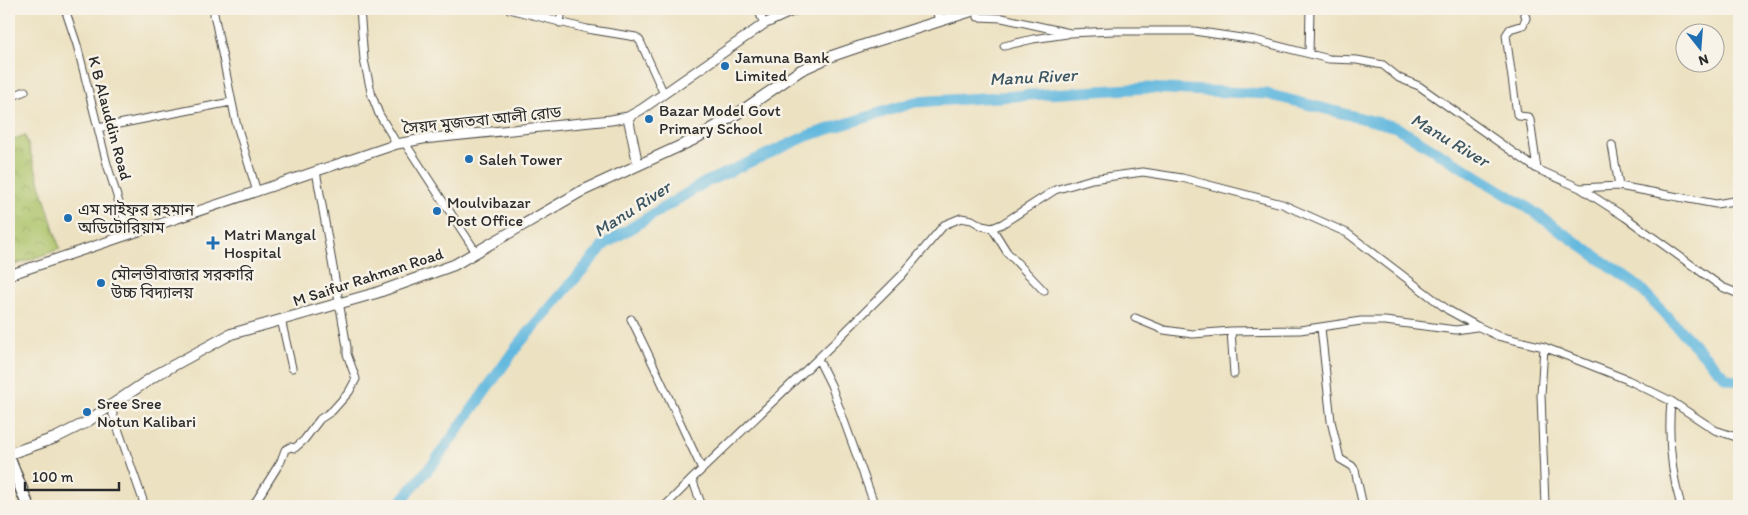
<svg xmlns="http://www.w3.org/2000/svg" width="1748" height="515" viewBox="0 0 1748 515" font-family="Itim,'Noto Sans Bengali',sans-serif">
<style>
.park{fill:url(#park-crowns);stroke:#6c7649}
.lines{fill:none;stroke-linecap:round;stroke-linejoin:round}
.river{stroke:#62b8de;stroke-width:11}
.minor-casing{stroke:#484642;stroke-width:9}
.tertiary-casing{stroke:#484642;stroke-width:11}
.secondary-casing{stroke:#484642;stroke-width:12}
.trunk-casing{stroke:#484642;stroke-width:14}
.minor{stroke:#fff;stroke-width:7}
.tertiary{stroke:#fff;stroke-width:9}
.secondary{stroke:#fff;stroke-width:10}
.trunk{stroke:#fff;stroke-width:11}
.poi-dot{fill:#1f6fb2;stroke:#f7f3e8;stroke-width:2}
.labels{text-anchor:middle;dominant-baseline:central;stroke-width:5;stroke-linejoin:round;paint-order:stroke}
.poi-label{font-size:16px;fill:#2b2b2b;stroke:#f7f3e8;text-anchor:start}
.street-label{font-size:16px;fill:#2b2b2b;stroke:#f7f3e8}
.water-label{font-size:18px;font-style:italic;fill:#3c5561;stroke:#f7f3e8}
</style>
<defs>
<pattern id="park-crowns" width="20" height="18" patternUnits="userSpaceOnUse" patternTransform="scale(1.25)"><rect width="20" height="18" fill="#acc267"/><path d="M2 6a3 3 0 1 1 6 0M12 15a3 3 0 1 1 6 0" fill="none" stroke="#8c9e55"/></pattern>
</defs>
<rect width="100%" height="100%" fill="#f7f3e8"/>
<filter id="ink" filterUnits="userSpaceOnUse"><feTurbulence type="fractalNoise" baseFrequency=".02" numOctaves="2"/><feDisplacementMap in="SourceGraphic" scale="10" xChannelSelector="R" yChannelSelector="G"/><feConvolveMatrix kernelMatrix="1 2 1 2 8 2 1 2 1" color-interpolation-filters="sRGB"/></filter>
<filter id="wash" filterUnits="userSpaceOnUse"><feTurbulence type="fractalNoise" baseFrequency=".0096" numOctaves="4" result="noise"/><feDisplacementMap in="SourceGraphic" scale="20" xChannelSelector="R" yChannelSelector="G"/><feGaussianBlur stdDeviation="1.12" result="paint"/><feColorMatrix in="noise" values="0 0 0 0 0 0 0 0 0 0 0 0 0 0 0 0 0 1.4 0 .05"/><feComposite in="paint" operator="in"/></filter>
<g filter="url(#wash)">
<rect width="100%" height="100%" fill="#ece1c1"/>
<path class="park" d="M25,135L60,249L9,267V141Z"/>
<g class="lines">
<path class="river" d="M397,506L436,460L518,345L605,244L704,183L807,136L915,102L1147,88L1267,94L1396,127L1524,205L1639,287L1726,378L1739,381"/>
</g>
</g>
<g filter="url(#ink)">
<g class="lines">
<g class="minor-casing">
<path id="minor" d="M65,9L77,45L107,164L129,235
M360,9L364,60L372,96L379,114L397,144
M509,9L587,29L636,37L640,41L664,94
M758,9L764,24
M977,9L978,17L1002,18L1070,33L1113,31H1194L1255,40L1329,59L1357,60L1383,65L1399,78L1419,86L1537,169L1580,188L1625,217L1722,287L1739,294
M1523,9L1526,18L1523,25L1510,29L1506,35L1517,114L1519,116L1528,117L1530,120L1537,169
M214,14L236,122L257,192
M560,23L562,9
M1004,46L1033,39L1067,34
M1309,53L1310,9
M9,98L25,91
M98,128L231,102
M405,143L476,252
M1612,145L1619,186
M1580,188L1619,186L1716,204L1739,200
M992,228L1007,252L1044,291
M1135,318L1164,330L1193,334L1231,331L1300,330L1361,321H1385L1456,330L1476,327
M281,319L292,368
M631,319C656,368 678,419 702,469
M1321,328L1331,421L1340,459L1352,466L1355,470L1363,506
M1231,331L1234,374
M1544,347L1541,395L1545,506
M818,359L831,385L875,506
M1671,401C1668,436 1671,472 1681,506
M110,406L145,506
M692,479L702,506
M253,506L281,461L285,450L290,447L295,448L304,440L320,419L332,411L349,392L356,379L347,354V347L316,171
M665,506L692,479L833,344L902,275L944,225L961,218L972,220L982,226L992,228L1002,224L1055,190L1092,179L1143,172L1182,178L1282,204L1347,233L1448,310L1477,326L1498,336L1544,347L1628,380L1671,401L1715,430L1739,438"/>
</g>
<g class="tertiary-casing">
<path id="tertiary" d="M937,9L940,21
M628,117L638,165
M9,275L397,144L423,139L611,120L628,117L642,109L764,24L797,9"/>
</g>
<g class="secondary-casing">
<path id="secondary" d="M9,454L55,438L85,423L156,375L231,334L376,293L454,265L580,192L693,140L743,110L801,70L832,56L867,44L978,9"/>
</g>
<g class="trunk-casing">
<path id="trunk" d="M9,458L28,506"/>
</g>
<use href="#minor" class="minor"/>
<use href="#tertiary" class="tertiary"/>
<use href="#secondary" class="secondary"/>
<use href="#trunk" class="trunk"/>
</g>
</g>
<g class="poi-dot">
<circle cx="725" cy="66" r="5"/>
<circle cx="649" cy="119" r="5"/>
<circle cx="469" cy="159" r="5"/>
<circle cx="437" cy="211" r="5"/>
<circle cx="68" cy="218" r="5"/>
<path d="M210.5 235.5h5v5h5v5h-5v5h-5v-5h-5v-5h5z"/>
<circle cx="101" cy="283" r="5"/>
<circle cx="87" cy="412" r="5"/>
</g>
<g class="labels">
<g class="poi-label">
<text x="735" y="57">Jamuna Bank<tspan x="735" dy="18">Limited</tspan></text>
<text x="659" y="110">Bazar Model Govt<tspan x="659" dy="18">Primary School</tspan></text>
<text x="479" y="159">Saleh Tower</text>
<text x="447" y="202">Moulvibazar<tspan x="447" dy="18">Post Office</tspan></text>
<text x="78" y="209">এম সাইফুর রহমান<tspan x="78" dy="18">অডিটোরিয়াম</tspan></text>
<text x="224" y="234">Matri Mangal<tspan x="224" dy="18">Hospital</tspan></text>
<text x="111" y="274">মৌলভীবাজার সরকারি<tspan x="111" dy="18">উচ্চ বিদ্যালয়</tspan></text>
<text x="97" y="403">Sree Sree<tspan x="97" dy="18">Notun Kalibari</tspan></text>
</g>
<g class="street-label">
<text transform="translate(110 118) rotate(75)">K B Alauddin Road</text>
<text transform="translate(482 120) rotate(-6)">সৈয়দ মুজতবা আলী রোড</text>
<text transform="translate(368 277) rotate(-18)">M Saifur Rahman Road</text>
</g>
<g class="water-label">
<text transform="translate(1033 77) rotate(-3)">Manu River</text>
<text transform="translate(1450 140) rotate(31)">Manu River</text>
<text transform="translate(632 209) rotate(-33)">Manu River</text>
</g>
</g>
<rect width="1748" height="515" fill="none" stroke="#f7f3e8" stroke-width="30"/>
<g transform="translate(1700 48) rotate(163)"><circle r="24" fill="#f7f3e8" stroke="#a5a39c"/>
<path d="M0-4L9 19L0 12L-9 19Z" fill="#1f6fb2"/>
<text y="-8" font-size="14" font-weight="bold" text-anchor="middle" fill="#2b2b2b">N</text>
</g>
<path d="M25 482v8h94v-8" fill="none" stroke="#2b2b2b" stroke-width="2.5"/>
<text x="32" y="482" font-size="15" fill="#2b2b2b" stroke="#f7f3e8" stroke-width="4" paint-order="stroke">100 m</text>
</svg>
